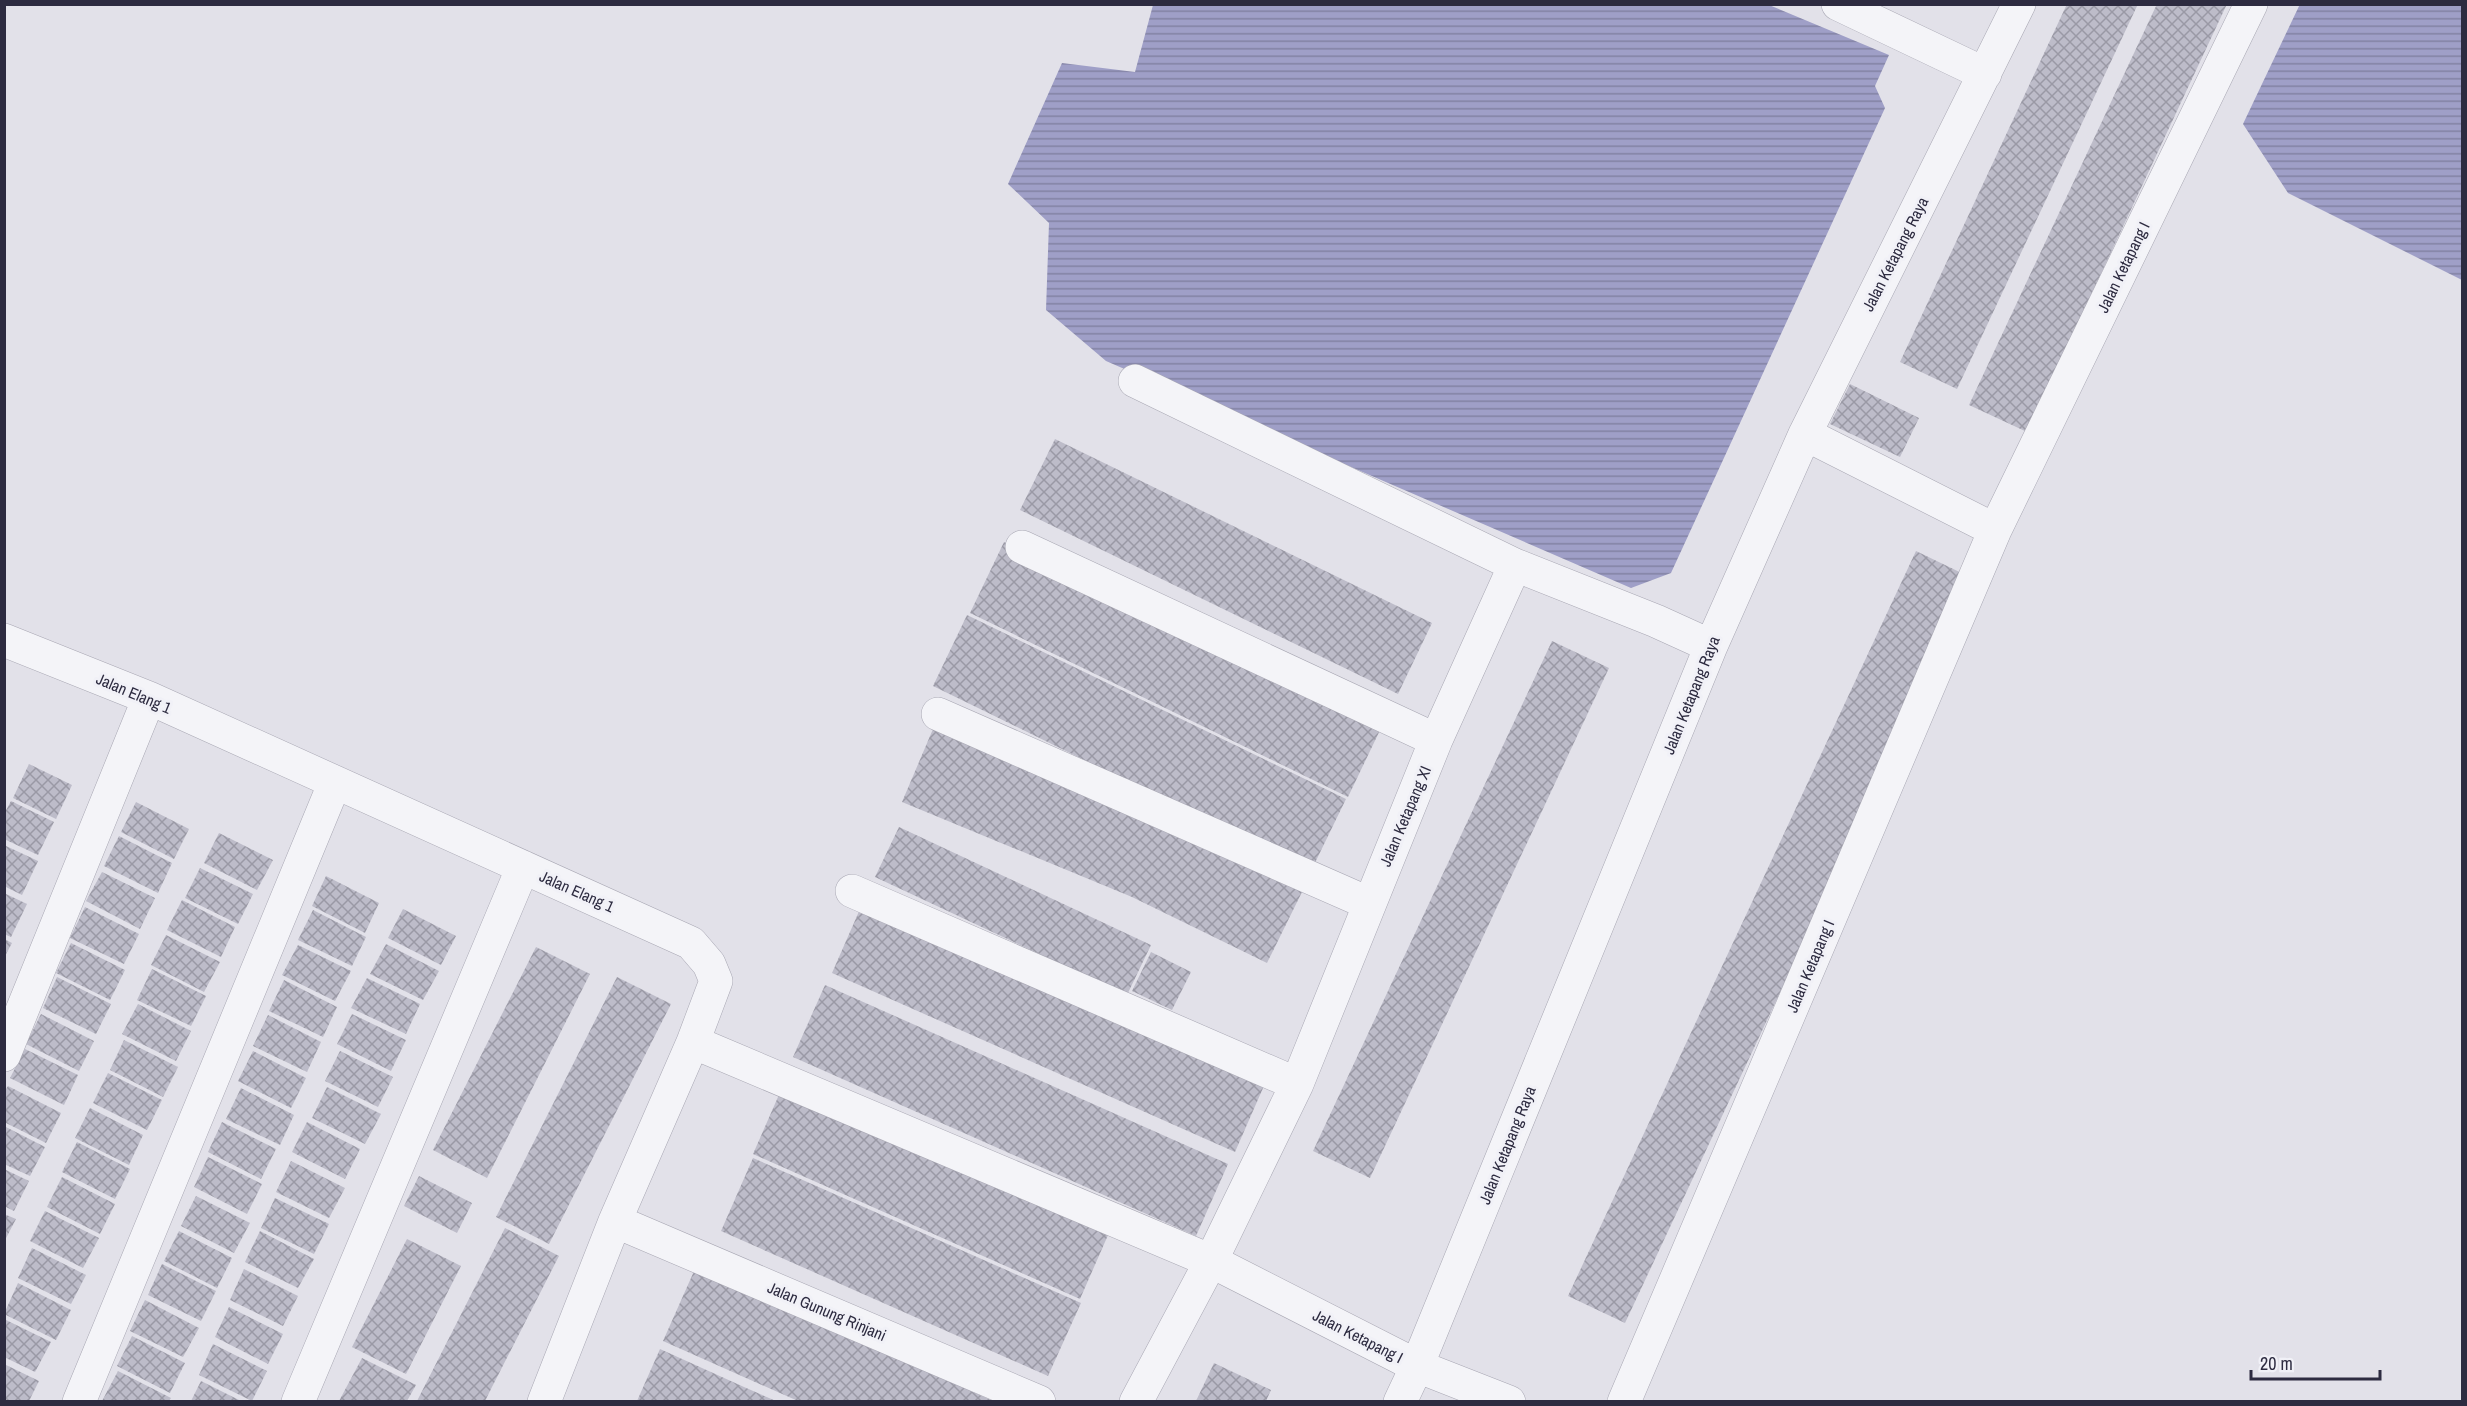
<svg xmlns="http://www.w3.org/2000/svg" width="2467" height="1406" viewBox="0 0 2467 1406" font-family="'Archivo Narrow',sans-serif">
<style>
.water{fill:url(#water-rules)}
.building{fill:url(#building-cross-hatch)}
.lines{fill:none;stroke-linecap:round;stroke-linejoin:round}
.minor-casing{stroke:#a8a7b3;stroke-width:34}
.minor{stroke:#f4f4f8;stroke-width:33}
.labels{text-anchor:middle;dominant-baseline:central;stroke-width:6;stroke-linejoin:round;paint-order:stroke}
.street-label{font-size:16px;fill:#2d2b40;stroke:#f1f1f7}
</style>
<defs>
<pattern id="water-rules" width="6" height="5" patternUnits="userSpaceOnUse" patternTransform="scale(1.5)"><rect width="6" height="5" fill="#9f9fc7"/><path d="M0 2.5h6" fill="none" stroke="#8282a3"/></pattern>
<pattern id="building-cross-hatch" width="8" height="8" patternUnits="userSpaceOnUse" patternTransform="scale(1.5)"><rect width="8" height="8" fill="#bdbcc9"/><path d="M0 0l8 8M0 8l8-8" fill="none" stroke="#9a99a5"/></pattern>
</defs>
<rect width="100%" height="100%" fill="#e2e1e9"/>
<path class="water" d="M2300,4L2462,5V280L2288,193L2243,124Z
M1153,5H1769L1889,55L1875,86L1885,108L1671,573L1631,588L1106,361L1046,310L1049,223L1008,184L1062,63L1135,72Z"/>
<path class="building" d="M2067,4H2138L1957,389L1900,362Z
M2157,4H2227L2027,432L1969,405Z
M1850,384L1919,418L1900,457L1830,424Z
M1055,439L1432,623L1398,694L1020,510Z
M1004,542L1382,726L1348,797L970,613Z
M1916,551L1974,579L1625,1323L1568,1296Z
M967,615L1346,799L1311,871L933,686Z
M1552,641L1609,668L1370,1178L1313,1151Z
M933,729L1302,892L1267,963L1132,897L902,802Z
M29,764L72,785L56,819L13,798Z
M11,801L54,822L38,855L4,839V814Z
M136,802L189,829L174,859L121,832Z
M899,827L1151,945L1127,995L875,877Z
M219,833L273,860L257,890L204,863Z
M119,836L172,863L158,893L104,866Z
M4,845L38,861L22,895L4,886Z
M200,868L253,894L238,924L185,898Z
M102,872L155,898L140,929L86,901Z
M326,876L379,903L365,933L312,906Z
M4,893L27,904L11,937L4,934Z
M182,900L235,927L221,957L167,930Z
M864,900L1267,1079L1235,1152L832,973Z
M85,907L139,934L124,964L70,938Z
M403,909L456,936L441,965L388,938Z
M313,910L366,937L352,966L298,940Z
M166,935L220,962L204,992L151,965Z
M4,939L12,943L4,958Z
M71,943L125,970L110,1000L56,973Z
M386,944L439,971L423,1000L370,974Z
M298,945L351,971L335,1001L282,975Z
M536,947L590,974L487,1178L433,1150Z
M1151,952L1191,972L1172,1010L1132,991Z
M152,969L206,996L191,1026L137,1000Z
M57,977L111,1004L96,1034L43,1008Z
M617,977L671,1004L549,1244L496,1217Z
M367,978L420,1004L406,1034L351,1008Z
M284,980L337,1007L323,1037L269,1011Z
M825,985L1228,1164L1196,1236L793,1057Z
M138,1004L191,1031L176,1061L122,1034Z
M41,1014L94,1041L79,1071L26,1044Z
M352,1014L406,1040L391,1071L337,1044Z
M268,1015L321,1042L307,1072L253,1046Z
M124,1040L178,1067L163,1097L110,1070Z
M25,1049L78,1075L64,1105L10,1078Z
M253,1051L306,1078L291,1108L238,1081Z
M340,1051L393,1077L378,1107L325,1081Z
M108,1073L162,1100L147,1130L93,1103Z
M785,1081L1112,1226L1080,1299L753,1154Z
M8,1086L61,1113L46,1143L4,1122V1092Z
M327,1087L381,1114L365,1144L312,1118Z
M241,1088L294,1115L280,1145L226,1119Z
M90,1108L143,1135L129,1165L75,1138Z
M222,1122L276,1149L261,1179L208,1152Z
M307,1122L360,1149L345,1179L292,1152Z
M4,1126L45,1147L30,1176L4,1164Z
M77,1142L130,1169L115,1199L62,1172Z
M208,1157L262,1184L247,1214L194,1187Z
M753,1158L1081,1303L1048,1376L721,1231Z
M291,1161L345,1188L329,1218L276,1192Z
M4,1169L29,1181L14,1211L4,1206Z
M419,1176L472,1203L457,1233L404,1206Z
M62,1177L115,1204L100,1234L47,1207Z
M196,1196L250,1223L234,1253L181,1226Z
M275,1198L329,1224L314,1254L261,1228Z
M45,1211L99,1238L83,1268L30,1241Z
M4,1214L16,1219L4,1242Z
M505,1228L559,1256L492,1387L485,1401H417Z
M179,1231L232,1258L217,1288L164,1261Z
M260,1231L314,1259L298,1288L245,1262Z
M407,1239L461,1266L406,1374L352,1347Z
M32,1248L86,1275L71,1304L18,1278Z
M162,1264L216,1291L201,1321L148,1295Z
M244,1269L298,1296L283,1326L230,1300Z
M695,1269L846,1335L993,1401H798L663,1341Z
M18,1283L71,1310L56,1340L4,1314Z
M145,1300L199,1328L183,1357L130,1331Z
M229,1307L283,1334L268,1364L215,1337Z
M4,1319L51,1342L35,1372L4,1357Z
M132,1336L185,1363L170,1393L117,1366Z
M213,1344L267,1371L252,1401L199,1375Z
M660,1349L744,1387L776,1401H637Z
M362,1358L416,1385L407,1401H339Z
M1214,1363L1271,1390L1266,1401H1196Z
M4,1364L39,1381L29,1401H4Z
M118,1371L171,1398L169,1401H102Z
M201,1381L241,1401H191Z"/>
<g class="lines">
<g class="minor-casing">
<path id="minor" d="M1838,4L1985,74
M1135,381L1515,565
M1805,434L1995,530
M1022,547L1436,740
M4,640L149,698L691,943L709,964L716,981L693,1042L615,1221L544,1402
M938,714L1368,903
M852,891L1297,1084
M693,1042L1211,1261L1417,1366L1509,1402
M4,1055L149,698
M615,1221L1039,1402
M79,1402L335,782
M298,1402L523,867
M1136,1402L1211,1261L1297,1084L1436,740L1515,565L1656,621L1711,646
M1400,1402L1417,1366L1711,646L1805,434L2019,4
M1624,1402L1995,530L2251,4"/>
</g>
<use href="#minor" class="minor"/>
</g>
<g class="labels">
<g class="street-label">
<text transform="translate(1895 254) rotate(-63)">Jalan Ketapang Raya</text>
<text transform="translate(2123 267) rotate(-64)">Jalan Ketapang I</text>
<text transform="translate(134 693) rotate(23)">Jalan Elang 1</text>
<text transform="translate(1691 695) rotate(-68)">Jalan Ketapang Raya</text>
<text transform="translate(1405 816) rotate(-67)">Jalan Ketapang XI</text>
<text transform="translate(577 891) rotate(24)">Jalan Elang 1</text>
<text transform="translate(1810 966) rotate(-67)">Jalan Ketapang I</text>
<text transform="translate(1507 1145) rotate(-68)">Jalan Ketapang Raya</text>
<text transform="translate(827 1311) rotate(23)">Jalan Gunung Rinjani</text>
<text transform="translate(1358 1336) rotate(27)">Jalan Ketapang I</text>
</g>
</g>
<rect width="2467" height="1406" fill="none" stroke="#2d2b40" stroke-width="12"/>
<path d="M2251 1370v9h129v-9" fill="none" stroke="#2d2b40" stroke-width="3"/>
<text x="2260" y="1370" font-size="18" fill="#2d2b40" stroke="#f1f1f7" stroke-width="4.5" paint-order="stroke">20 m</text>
</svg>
